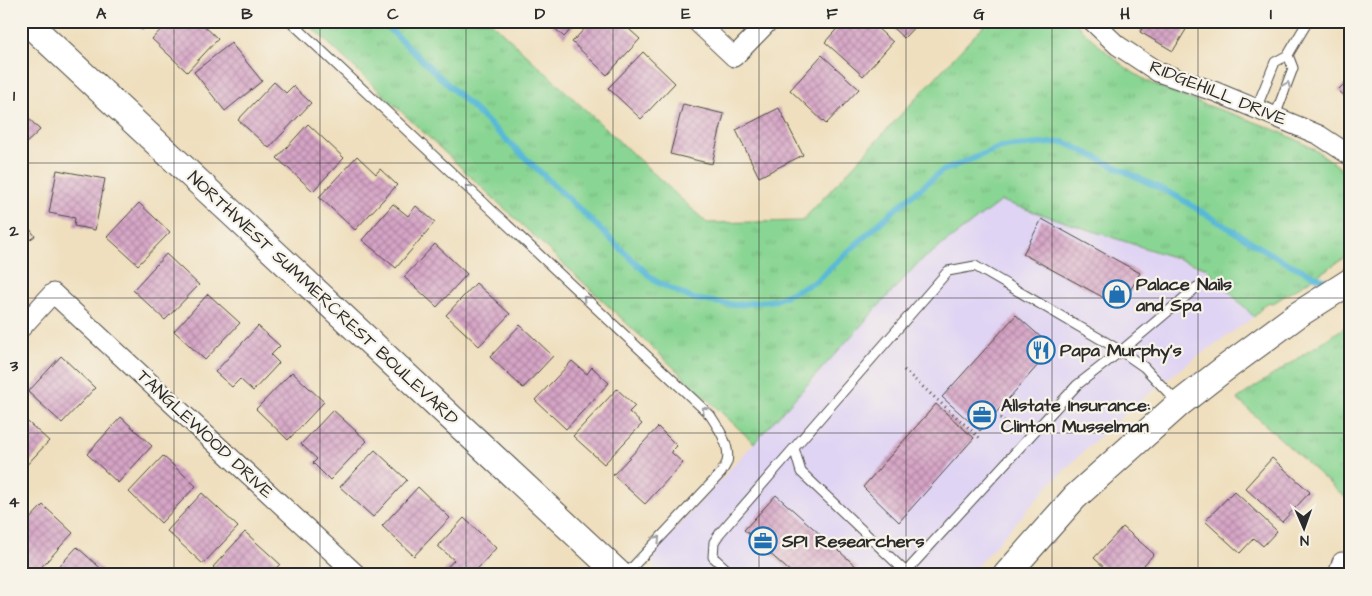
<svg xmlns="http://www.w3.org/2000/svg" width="1372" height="596" viewBox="0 0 1372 596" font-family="'Architects Daughter',sans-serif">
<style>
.built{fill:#e0d4f4}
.grass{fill:url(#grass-tufts);stroke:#5a805f}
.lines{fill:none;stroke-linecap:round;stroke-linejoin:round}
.stream{stroke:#59b9d7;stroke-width:6}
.building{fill:url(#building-cross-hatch)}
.lane-casing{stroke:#484641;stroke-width:11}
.street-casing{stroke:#484641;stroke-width:21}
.secondary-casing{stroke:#484641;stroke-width:28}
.path{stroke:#484641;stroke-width:3;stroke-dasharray:1 4;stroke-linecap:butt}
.lane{stroke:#fff;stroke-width:9}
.street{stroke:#fff;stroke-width:19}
.secondary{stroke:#fff;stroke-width:26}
.oneway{stroke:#a0a0a0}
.grid{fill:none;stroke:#2b2b2b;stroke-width:1;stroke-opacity:0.55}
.labels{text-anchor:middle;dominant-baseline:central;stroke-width:4.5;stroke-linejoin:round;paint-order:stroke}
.street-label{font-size:18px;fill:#2b2b2b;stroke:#f7f3e8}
.poi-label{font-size:18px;font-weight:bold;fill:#2b2b2b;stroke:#f7f3e8;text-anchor:start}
.neatline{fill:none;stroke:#2b2b2b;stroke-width:2}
.grid-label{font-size:16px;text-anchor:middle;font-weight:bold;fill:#2b2b2b}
</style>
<defs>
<pattern id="grass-tufts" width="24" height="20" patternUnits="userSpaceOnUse" patternTransform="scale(1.25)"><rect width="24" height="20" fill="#89d593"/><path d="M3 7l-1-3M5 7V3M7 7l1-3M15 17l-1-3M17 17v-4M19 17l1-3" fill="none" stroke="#76b77f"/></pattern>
<pattern id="building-cross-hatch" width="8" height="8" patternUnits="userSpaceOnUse" patternTransform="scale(1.25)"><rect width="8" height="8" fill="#d6a4c6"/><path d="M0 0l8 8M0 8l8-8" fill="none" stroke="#ae86a1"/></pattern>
</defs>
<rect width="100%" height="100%" fill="#f7f3e8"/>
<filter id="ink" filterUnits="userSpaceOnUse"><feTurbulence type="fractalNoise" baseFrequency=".02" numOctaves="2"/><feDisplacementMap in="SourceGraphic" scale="10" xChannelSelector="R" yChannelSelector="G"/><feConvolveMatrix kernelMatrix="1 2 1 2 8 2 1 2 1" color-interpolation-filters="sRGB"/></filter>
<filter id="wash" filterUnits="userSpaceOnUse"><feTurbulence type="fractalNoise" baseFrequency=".0096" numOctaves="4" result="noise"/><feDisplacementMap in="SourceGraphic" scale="20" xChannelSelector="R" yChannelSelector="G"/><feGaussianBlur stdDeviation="1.12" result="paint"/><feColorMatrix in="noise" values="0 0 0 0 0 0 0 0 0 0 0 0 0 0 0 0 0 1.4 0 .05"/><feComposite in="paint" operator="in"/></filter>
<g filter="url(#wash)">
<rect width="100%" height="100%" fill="#efdfbe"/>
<path class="built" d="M1001,201L1206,269L1254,317L1184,366L1136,404L1100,436L1053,481L969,575H662L653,565V554L918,263Z"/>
<path class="grass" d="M305,21H490L707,223L802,221L988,21H1073C1099,45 1124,71 1157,86C1221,115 1299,126 1351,178V254L1275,302L1271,303L1269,302L1261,307L1262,309L1254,317L1206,268L1001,201L918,263L754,443Z
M1351,323V503L1237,399Z"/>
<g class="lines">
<path class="stream" d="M381,21L655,281L693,299L735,305L776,300L815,282L893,211L942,171L1001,147L1064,142L1176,196L1281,260L1334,285"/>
</g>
<g id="blocks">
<path class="building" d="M133,21H151L142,30Z
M169,21H199L218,39L187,72L152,39Z
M547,21H578L564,37Z
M592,21H620L640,39L607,75L572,42Z
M844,21H869L893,42L863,76L825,42Z
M885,21H920L904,38Z
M1146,21H1188L1190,23L1173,51L1140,32Z
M231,43L262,81L225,111L194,72Z
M643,52L675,83L641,119L608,88Z
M822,55L859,89L826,124L790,90Z
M1351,77V102L1338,90Z
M274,82L286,93L293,86L311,103L269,148L238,120Z
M683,104L724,114L712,164L670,154Z
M779,108L803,155L759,177L736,130Z
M21,110L40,130L21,148Z
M308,124L344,158L313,191L277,158Z
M357,156L376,174L380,169L397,185L355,230L319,197Z
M57,170L105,179L95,230L74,226L75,218L49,213Z
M139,203L170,232L138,265L107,237Z
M393,204L408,216L416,206L435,222L396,268L362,240Z
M21,217L35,236L21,246Z
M1042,219L1140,273L1121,307L1023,254Z
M435,244L467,274L437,307L404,277Z
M166,254L199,285L165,320L133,290Z
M476,283L510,314L479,346L446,315Z
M208,294L240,323L205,360L174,331Z
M1016,315L1053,348L980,431L942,397Z
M520,325L553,356L523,388L490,357Z
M258,326L280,346L271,355L279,363L253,391L240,379L232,387L215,372Z
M61,356L95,388L62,423L28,392Z
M572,361L587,374L592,367L609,383L566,429L535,400Z
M292,372L324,402L288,440L256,409Z
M617,389L635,406L629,412L642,424L604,464L573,436Z
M936,404L974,438L899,522L863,487Z
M333,410L367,441L330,480L313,463L317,459L301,444Z
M21,416L49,441L21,471Z
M121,417L152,446L118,483L87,454Z
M658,427L677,446L671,452L683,463L645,504L613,475Z
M375,450L407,480L373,517L340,487Z
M163,456L196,486L161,523L129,492Z
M1272,458L1310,492L1282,522L1245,488Z
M418,487L450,518L414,556L382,526Z
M1234,491L1277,531L1263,546L1254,538L1240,553L1205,521Z
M202,493L238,527L203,564L167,531Z
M776,495L858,568L852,575H794L766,550L764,552L753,541L755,539L744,530Z
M43,505L73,533L34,575H27L21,569V528Z
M464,518L496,548L472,575H444L442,573L454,560L438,546Z
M1123,527L1154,554L1135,575H1102L1107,570L1094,558Z
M245,532L280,564L270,575H221L213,567Z
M77,547L108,575H51Z
M287,570L292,575H282Z"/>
</g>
</g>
<g filter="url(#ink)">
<use href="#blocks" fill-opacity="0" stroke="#484641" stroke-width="1"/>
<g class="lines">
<g class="lane-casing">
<path id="lane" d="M290,21L710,415C718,427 731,446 727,462C726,465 723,469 721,473L625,575
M1256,109L1275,62L1288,55L1308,21
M1275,116L1293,68L1288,55
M733,575L713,557L714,542L720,533L794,448
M903,575L1077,385L1121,351L1197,287
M909,575L801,472L794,448L948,271L975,266L1121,351L1144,367L1177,402"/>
</g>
<g class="street-casing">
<path id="street" d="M696,21L734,57L769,21
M1092,21L1117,45L1158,72L1216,92L1319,135L1351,156
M21,328L53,293L357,575
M1338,575L1342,562"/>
</g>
<g class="secondary-casing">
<path id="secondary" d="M26,21L620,575
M1006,575L1075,497L1179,404L1224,369L1296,316L1351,281"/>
</g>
<path class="path" d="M904,370L981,439
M1000,418L1015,431"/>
<use href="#lane" class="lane"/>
<use href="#street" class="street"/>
<use href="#secondary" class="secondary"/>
</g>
<defs><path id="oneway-chevron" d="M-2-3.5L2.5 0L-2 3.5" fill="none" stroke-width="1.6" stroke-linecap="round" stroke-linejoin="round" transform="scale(1.25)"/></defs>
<g class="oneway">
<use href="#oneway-chevron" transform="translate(1287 85) rotate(-69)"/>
<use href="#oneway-chevron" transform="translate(468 188) rotate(-137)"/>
<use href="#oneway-chevron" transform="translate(586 299) rotate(-137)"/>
<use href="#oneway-chevron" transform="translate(705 410) rotate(-136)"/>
<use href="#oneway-chevron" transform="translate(657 539) rotate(-46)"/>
</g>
</g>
<path class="grid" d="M174,21V575M320,21V575M466,21V575M613,21V575M759,21V575M906,21V575M1052,21V575M1198,21V575M21,163H1351M21,298H1351M21,433H1351"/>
<defs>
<g id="shop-ring" transform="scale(1.4375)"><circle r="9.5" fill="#f7f3e8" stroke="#1f6fb2" stroke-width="1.5"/><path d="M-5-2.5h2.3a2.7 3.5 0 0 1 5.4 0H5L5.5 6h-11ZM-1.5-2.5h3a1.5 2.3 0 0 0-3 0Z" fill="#1f6fb2"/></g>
<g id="restaurant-ring" transform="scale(1.4375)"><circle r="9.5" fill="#f7f3e8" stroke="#1f6fb2" stroke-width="1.5"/><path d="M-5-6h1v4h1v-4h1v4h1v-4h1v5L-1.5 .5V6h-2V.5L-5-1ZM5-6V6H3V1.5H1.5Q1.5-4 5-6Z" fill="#1f6fb2"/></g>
<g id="office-ring" transform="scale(1.4375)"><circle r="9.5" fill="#f7f3e8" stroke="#1f6fb2" stroke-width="1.5"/><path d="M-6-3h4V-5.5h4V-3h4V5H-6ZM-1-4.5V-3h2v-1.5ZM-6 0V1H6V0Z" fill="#1f6fb2"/></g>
</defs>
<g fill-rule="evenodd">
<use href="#shop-ring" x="1117" y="294"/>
<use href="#restaurant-ring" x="1041" y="350"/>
<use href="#office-ring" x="982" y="415"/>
<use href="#office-ring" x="763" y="541"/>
</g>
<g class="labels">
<g class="street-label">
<text transform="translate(1218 93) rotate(22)">RIDGEHILL DRIVE</text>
<text transform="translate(323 298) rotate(43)">NORTHWEST SUMMERCREST BOULEVARD</text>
<text transform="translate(205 434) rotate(43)">TANGLEWOOD DRIVE</text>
</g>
<g class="poi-label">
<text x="1136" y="284">Palace Nails<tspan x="1136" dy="21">and Spa</tspan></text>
<text x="1060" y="350">Papa Murphy's</text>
<text x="1001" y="405">Allstate Insurance:<tspan x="1001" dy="21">Clinton Musselman</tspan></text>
<text x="782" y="541">SPI Researchers</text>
</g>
</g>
<rect width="1372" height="596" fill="none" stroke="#f7f3e8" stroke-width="55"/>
<g transform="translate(1304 528) rotate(178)" stroke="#f7f3e8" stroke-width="4" paint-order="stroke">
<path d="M0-4L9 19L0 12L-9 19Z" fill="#2b2b2b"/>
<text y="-8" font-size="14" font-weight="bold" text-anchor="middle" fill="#2b2b2b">N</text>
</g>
<rect x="28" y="28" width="1316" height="540" class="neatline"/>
<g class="grid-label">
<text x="101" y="19">A</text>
<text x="247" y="19">B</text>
<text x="393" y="19">C</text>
<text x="540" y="19">D</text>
<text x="686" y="19">E</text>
<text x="832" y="19">F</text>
<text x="979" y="19">G</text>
<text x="1125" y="19">H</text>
<text x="1271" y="19">I</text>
<text x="14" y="101">1</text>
<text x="14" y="236">2</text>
<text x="14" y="371">3</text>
<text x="14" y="507">4</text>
</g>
</svg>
